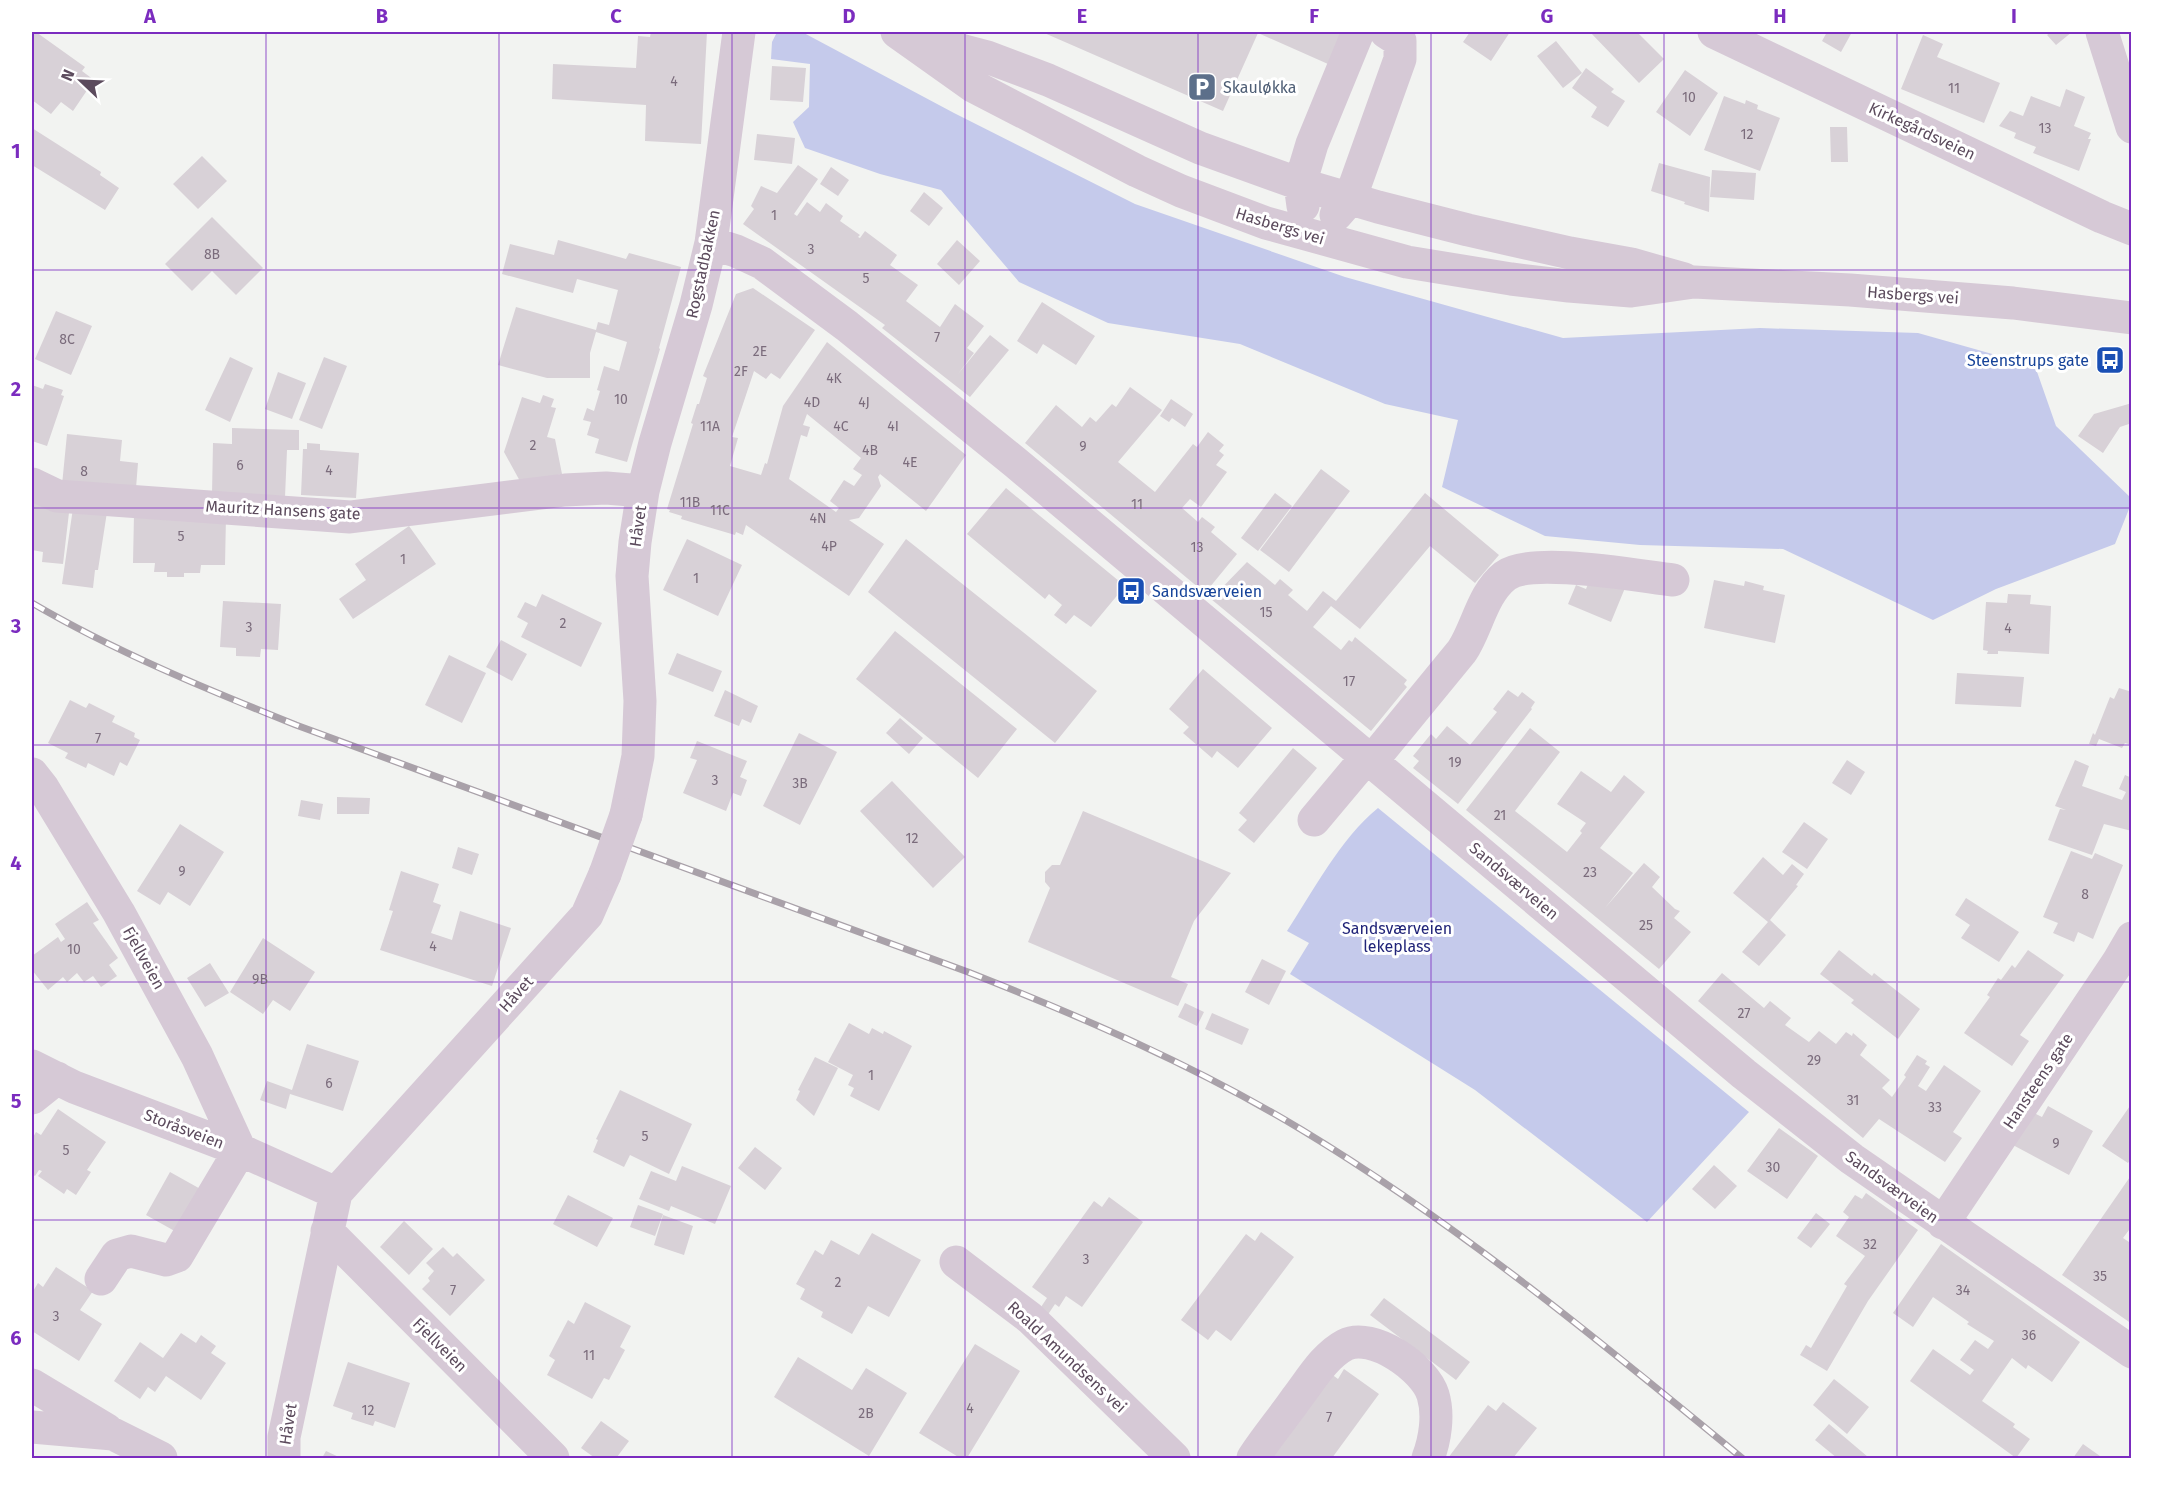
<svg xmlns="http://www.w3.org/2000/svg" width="2163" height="1490" viewBox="0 0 2163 1490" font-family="'Fira Sans',sans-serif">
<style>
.green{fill:#c5caeb}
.building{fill:#d8d1d7;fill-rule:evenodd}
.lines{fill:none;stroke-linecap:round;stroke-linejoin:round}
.minor{stroke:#d6c9d6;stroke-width:33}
.rail-casing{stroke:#a9a1a9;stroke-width:7}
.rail{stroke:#fff;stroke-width:4.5;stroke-dasharray:14;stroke-linecap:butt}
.minor-bridge{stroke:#d6c9d6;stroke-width:33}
.grid{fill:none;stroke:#7b2cbf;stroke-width:1.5;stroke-opacity:0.55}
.labels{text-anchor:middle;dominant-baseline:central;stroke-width:6;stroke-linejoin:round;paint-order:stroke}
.number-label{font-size:14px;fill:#7b6c7c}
.service-label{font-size:16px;fill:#4e5e75;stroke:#fff;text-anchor:start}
.street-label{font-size:16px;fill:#5c4b5d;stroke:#fff}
.transit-label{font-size:16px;fill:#164399;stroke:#fff;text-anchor:end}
.park-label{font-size:16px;fill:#212478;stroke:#fff}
.neatline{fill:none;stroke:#7b2cbf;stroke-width:2}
.grid-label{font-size:20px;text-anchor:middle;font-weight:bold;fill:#7b2cbf}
</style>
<rect width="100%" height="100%" fill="#f2f3f1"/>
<path class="green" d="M777,32H802L954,113L1135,204L1345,277L1563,338L1760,328L1918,333L2035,366L2056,426L2131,498V504L2115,544L1996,589L1933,620L1783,549L1640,545L1545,536L1442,487L1458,420L1385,404L1240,344L1108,323L1019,282L941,190L880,174L805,148L793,122L809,107L810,64L771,59L772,42Z
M1378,808L1749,1112L1647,1222L1475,1090L1290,974L1309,943L1287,931C1314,890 1340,839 1378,808Z"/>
<path class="building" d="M32,32H36L85,67L82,71L94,80L73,111L61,102L51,114L32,100Z
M651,32H707L701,144L645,141L646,105L552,99L553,64L636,68L638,36L650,37Z
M1042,32H1342L1328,64L1258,33L1223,111Z
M1470,32H1510L1491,61L1463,42Z
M1590,32H1637L1664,59L1639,83Z
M1827,32H1852L1841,52L1822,41Z
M2051,32H2072L2056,45L2047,35Z
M1923,35L1943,44L1937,57L2000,83L1984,123L1901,89Z
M1556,41L1582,73L1563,88L1537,56Z
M772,66L806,68L803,102L770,100Z
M1586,68L1614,89L1611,92L1625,101L1608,127L1591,117L1597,107L1572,88Z
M1685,70L1718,93L1690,136L1656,112Z
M2066,89L2085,97L2074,126L2091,133L2088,139H2091L2079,171L2033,153L2036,147L2014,138L2016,133L1999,126L2010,111L2023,116L2031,96L2060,107Z
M1724,96L1745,104L1746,100L1758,105L1757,109L1780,118L1760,171L1704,150Z
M1830,127H1847L1848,162H1831Z
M32,128L101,172L100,175L119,188L105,210L32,165Z
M757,134L795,138L792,164L754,160Z
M202,156L227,181L198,209L173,184Z
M1659,163L1710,177L1709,212L1684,204L1685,202L1651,191Z
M798,165L818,179L794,214L797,216L807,202L820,212L826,203L843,216L840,221L860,235L858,237L860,238L865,231L897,255L890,265L918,285L906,301L940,327L955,304L984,326L967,348L974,353L958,374L990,335L1009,350L970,397L882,328L885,325L743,224L754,209L751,206L761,186L777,193Z
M831,167L849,180L838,196L820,184Z
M1712,170L1756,173L1754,200L1710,197Z
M924,192L943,208L929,226L910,211Z
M212,217L263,268L236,295L212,271L192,291L165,264Z
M558,240L626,259L629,253L681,267L659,348L660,349L627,462L595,453L599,439L587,435L591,422L583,420L587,408L594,411L600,391L597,390L604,366L619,371L627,342L596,332L590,353V378H547L498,365L516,307L596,330L598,322L609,325L618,290L577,279L573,293L502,274L510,244L554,255Z
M957,240L980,261L959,285L937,264Z
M753,288L815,330L780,379L771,373L766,379L754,371L732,437L738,438L730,466L761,475L765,463L767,464L783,406L827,342L966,455L926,511L880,474L878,477L881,486L859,518L849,520L884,544L849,596L746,525L743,535L736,532L735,535L681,519L682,516L669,512L670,510L667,509L693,424L691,423L697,404H699L707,378L703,376L736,294ZM807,414L861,458L853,469L862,475L854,486L844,480L830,501L839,508L836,512L789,479L801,435L807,437L810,427L803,425Z
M1042,302L1095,336L1076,365L1043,344L1037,354L1017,341Z
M56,311L92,326L71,375L35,359Z
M230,357L253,368L230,422L205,410Z
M324,357L347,366L322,429L299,420Z
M278,372L306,383L292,419L265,409Z
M45,384L63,390L61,395L64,396L47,446L32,441V385L43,389Z
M1130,387L1162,410L1118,462L1155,492L1193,444L1197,447L1208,432L1224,445L1219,451L1224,455L1216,465L1227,472L1201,507L1190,499L1182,508L1198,522L1202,517L1215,527L1211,532L1237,554L1205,593L1025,443L1056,405L1082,427L1090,417L1096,422L1112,404L1116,407Z
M543,395L554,399L551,407L556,408L547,437L555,439L562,474L521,483L504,452L522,397L540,403Z
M1171,399L1193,414L1185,427L1172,418L1169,422L1160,416Z
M2132,403V423L2120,427L2103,453L2078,436L2094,414Z
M232,428L299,430V450H287L285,497L212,494L213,443L232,444Z
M67,434L122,440L120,461L138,463L136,488L62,485Z
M307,443L320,444V450L359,453L356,498L301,495L303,449H307Z
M1321,469L1350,491L1289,572L1260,550Z
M1006,488L1125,586L1091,627L1074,615L1066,624L1054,615L1062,605L1049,594L1045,599L967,534Z
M1275,493L1292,506L1258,551L1241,538Z
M1425,493L1499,555L1475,583L1430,546L1360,629L1331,606L1313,627L1341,650L1349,640L1352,642L1355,637L1407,680L1404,684L1407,687L1371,731L1211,599L1247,562L1275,585L1280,579L1293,590L1288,595L1307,611L1323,591L1336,601Z
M32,500L70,504L63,564L42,562L43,552L32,550Z
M73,508L107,512L98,570H95L93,588L62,584Z
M134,514L226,516L225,565H201L200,573H184V577H167V572H154L155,563H133Z
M409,526L436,564L353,619L339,599L366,580L355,564Z
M687,539L742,565L718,616L663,590Z
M906,539L1097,691L1055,743L868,592Z
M1592,574L1625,588L1611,622L1568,604L1576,585L1586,589Z
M1714,580L1744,586L1745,581L1764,586L1763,590L1785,595L1775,643L1704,628Z
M542,594L602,623L581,667L521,637L528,623L517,617L525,602L536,607Z
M2008,594L2031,595L2030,604L2051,606L2049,654L1998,651V654H1987L1988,651L1983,650L1986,602L2007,603Z
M223,601L281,604L278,650L261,649L260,657L236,656V648L220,647Z
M895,631L1017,729L978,778L856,679Z
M501,640L527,654L512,681L486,667Z
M677,653L722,671L713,692L668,674Z
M449,655L486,673L462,723L425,705Z
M1203,669L1272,728L1238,768L1217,751L1212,758L1183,733L1189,727L1169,709Z
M1957,673L2024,677L2021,707L1955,704Z
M2119,688L2132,692V745L2125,743L2122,748L2099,739L2096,746L2089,744L2093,733L2095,735L2110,697L2114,699Z
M725,690L758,706L751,723L742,719L739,726L714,716Z
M1508,690L1518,697L1522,692L1535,702L1531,708L1532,709L1458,804L1413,768L1419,761L1413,756L1431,734L1436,739L1447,726L1470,745L1497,712L1493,709Z
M70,700L86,708L89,703L115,716L112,722L135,733L134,737L140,740L127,766L120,762L114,776L88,763L86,768L65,758L68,753L48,743Z
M900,718L923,738L909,754L886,733Z
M1530,728L1560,752L1515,811L1567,852L1582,833L1580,831L1586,823L1557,804L1581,771L1611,792L1624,775L1645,792L1600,848L1633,873L1605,908L1644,863L1660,877L1652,887L1675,909L1680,911L1674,918L1691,932L1659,969L1466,810Z
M799,733L837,752L800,825L763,806Z
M697,741L747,761L740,777L747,780L741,796L733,793L726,811L683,793L697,760L690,758Z
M1293,748L1317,768L1254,843L1238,830L1247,820L1239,813Z
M1847,760L1865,772L1851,795L1832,783Z
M2075,760L2089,766L2082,786L2122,800L2126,792L2119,789L2125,775L2132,778V831L2104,824L2092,855L2048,840L2060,809L2066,810L2055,806Z
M892,781L965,857L933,888L860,811Z
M337,797L370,798L369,814H337Z
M301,800L323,804L320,820L298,816Z
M1083,811L1231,873L1194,921L1171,977L1188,984L1178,1006L1028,942L1050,888L1045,882V872L1052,865H1060Z
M1804,822L1828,839L1807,869L1782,852Z
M180,824L224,852L190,906L168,892L160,905L137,891Z
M458,847L479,854L472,875L452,868Z
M2071,851L2092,859L2095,853L2123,865L2093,939L2078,932L2074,942L2053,933L2058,923L2043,917Z
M1763,857L1783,875L1792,864L1804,874L1796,885L1798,886L1770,920L1786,935L1759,966L1742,952L1768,922L1733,893Z
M401,871L439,884L433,902L441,905L431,933L452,940L460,911L511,928L492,986L380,950L393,911L389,910Z
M1966,898L2019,932L1999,962L1961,938L1970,925L1955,915Z
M87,902L99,920L93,923L118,958L109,965L117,976L101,987L93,976L84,982L77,973L67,982L63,977L48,990L32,970V956L58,937L61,942L65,939L55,924Z
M263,938L315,972L290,1011L273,1000L263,1014L230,992Z
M1839,950L1872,976L1874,973L1920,1009L1898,1039L1851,1003L1854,1000L1820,974Z
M2028,950L2064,975L2020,1035L2029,1041L2012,1066L1964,1033L1990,997L1987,995L1998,978L2001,980L2012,965L2015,968Z
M1262,959L1286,971L1269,1005L1245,992Z
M210,963L229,993L205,1007L187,978Z
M1722,973L1764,1008L1770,1001L1791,1018L1785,1025L1809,1042L1819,1031L1836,1044L1846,1032L1852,1036L1853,1033L1867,1045L1860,1055L1890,1080L1882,1088L1892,1097L1906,1077L1904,1075L1917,1055L1927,1061L1925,1064L1930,1067L1918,1086L1926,1091L1944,1065L1981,1091L1953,1132L1962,1138L1945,1162L1879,1119L1863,1138L1698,1001Z
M1185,1003L1204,1012L1197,1026L1178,1017Z
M1212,1013L1249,1029L1242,1045L1205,1029Z
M849,1023L869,1034L872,1028L883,1034L884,1031L912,1046L879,1111L850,1096L854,1088L848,1085L853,1075L828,1062Z
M307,1044L359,1061L343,1111L290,1094L286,1109L260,1100L267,1081L292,1090Z
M815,1057L838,1068L814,1116L796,1100L800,1091L798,1090Z
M620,1090L692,1124L669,1174L630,1155L624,1167L593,1152L598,1140L596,1139Z
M2132,1103V1157L2128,1163L2102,1146Z
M2048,1106L2093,1131L2069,1175L2011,1144L2032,1112L2042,1117Z
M58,1109L106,1142L87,1170L91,1172L76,1195L67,1189L64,1194L38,1176L42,1171L39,1170L35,1176L32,1174V1139L36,1132L41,1135Z
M1779,1128L1818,1156L1787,1199L1747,1171Z
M755,1147L782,1168L765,1190L738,1168Z
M1714,1165L1737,1186L1715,1209L1692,1189Z
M682,1166L731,1186L715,1224L671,1206L669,1211L639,1199L651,1171L676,1181Z
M170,1172L204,1191L180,1234L146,1215Z
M2132,1174V1226L2123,1238L2132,1244V1324L2062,1275Z
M1866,1193L1918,1230L1868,1301L1827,1371L1800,1355L1806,1345L1811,1348L1847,1286L1844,1284L1865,1256L1836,1236L1849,1217L1843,1212L1855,1195L1862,1199Z
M568,1195L613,1218L597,1247L553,1224Z
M1109,1197L1143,1222L1082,1307L1066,1296L1059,1307L1055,1304L1047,1316L1039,1310L1047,1298L1032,1287L1094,1201L1102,1207Z
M638,1205L663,1214L655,1236L630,1227Z
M1816,1213L1830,1224L1811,1248L1797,1238Z
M663,1215L693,1226L684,1255L654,1245Z
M404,1221L433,1249L409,1275L380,1247Z
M1261,1232L1294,1257L1231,1341L1216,1330L1208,1340L1181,1320L1246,1234L1255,1241Z
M872,1233L921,1260L889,1317L868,1306L852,1334L821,1317L823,1312L800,1299L805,1289L796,1284L815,1250L823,1255L831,1240L859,1255Z
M1941,1244L2080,1342L2052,1382L2028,1365L2026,1369L2012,1358L1982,1401L2015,1424L2013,1427L2030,1439L2016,1458L1910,1381L1933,1349L1970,1375L1974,1370L1960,1360L1975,1340L1988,1349L1994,1341L1967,1324L1969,1322L1933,1297L1913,1327L1893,1313Z
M443,1247L453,1257L457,1253L485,1280L450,1316L422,1289L430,1281L428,1278L434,1271L426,1263Z
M56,1267L93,1291L80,1310L102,1324L79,1361L32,1331V1293L38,1283L43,1287Z
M1384,1298L1470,1362L1456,1380L1370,1315Z
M585,1302L631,1326L620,1347L625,1350L609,1380L604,1378L592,1399L547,1375L555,1360L549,1356L568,1320L574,1324Z
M181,1333L196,1343L201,1335L216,1346L211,1353L226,1363L201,1400L166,1376L155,1392L148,1387L140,1399L114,1381L140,1342L163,1358Z
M975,1344L1020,1371L967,1458H960L919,1433Z
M798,1357L852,1390L866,1368L907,1393L869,1456L774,1397Z
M348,1362L410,1383L395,1428L375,1421L373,1426L351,1419L353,1413L333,1406Z
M1344,1369L1379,1394L1332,1458H1267L1330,1373L1338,1379Z
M1834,1379L1869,1407L1847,1434L1813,1405Z
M1503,1402L1537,1428L1513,1458H1448L1488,1405L1496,1411Z
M601,1421L629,1441L617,1457L619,1458H595L581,1448Z
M1829,1424L1868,1457L1866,1458H1837L1815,1440Z
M2083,1444L2100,1456L2098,1458H2073Z
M326,1451L341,1458H322Z"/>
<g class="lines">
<path class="minor" d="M897,32L973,86L1137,171L1181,191L1266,223L1407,262L1511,279L1569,286L1631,291L1694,282L1850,290L2013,303L2132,318
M1714,32L2102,217L2132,229
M2102,32L2132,127
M922,40L987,57L1048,80L1200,148L1300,184L1378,207L1468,230L1570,253L1631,264L1684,279
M1303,206L1300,184L1312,144L1358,32
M1336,215L1350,199L1400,59V41L1386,32
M711,243L736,251L762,263L847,326L1016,463L1744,1074L1852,1159L2132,1352
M32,484L57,496L350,517L565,490L606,488L643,491
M1371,762L1462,651C1477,629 1482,594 1505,576C1531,556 1638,576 1673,580
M32,774L43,788L119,913L197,1056L240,1150L177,1256L166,1260L131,1251L117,1255L101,1279
M626,815L638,756L640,701L632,576L635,542L643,491L655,443L696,305L711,243L739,32
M1314,820L1366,758
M32,1066L74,1087L240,1150L336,1193
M32,1098L57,1078
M1943,1223L2118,962L2132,938
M327,1231L553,1458
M956,1262L1030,1318L1174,1458
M32,1385L107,1430
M32,1427L113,1434L161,1458
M284,1458V1437L336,1193L587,915L605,874
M1253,1458C1266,1438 1282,1419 1296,1399C1310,1381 1324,1356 1345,1345C1372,1331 1425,1368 1433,1395C1439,1415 1435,1440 1428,1458"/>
<g class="rail-casing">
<path id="rail" d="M32,603C116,652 206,689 296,725L968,972C1082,1017 1196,1066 1302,1130C1459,1225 1601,1342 1742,1458"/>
</g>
<use href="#rail" class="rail"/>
<path class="minor-bridge" d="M605,874L626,815"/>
</g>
<path class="grid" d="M266,32V1458M499,32V1458M732,32V1458M965,32V1458M1198,32V1458M1431,32V1458M1664,32V1458M1897,32V1458M32,270H2132M32,508H2132M32,745H2132M32,982H2132M32,1220H2132"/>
<defs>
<g id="parking-square" transform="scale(1.5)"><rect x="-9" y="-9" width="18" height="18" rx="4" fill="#5c6f8a" stroke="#fff"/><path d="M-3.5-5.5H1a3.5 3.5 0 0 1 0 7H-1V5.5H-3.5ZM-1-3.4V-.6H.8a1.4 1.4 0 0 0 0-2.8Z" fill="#fff"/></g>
<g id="bus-square" transform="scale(1.5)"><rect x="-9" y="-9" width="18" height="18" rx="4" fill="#1a4fb4" stroke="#fff"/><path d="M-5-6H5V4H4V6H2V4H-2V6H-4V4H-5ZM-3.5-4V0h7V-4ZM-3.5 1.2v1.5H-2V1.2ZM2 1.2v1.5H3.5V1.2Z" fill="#fff"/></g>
</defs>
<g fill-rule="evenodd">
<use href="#parking-square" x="1202" y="87"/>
<use href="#bus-square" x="2110" y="360"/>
<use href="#bus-square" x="1131" y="591"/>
</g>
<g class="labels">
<g class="number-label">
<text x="674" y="81">4</text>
<text x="1954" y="88">11</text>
<text x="1689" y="97">10</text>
<text x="2045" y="128">13</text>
<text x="1747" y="134">12</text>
<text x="774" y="215">1</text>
<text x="811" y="249">3</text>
<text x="212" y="254">8B</text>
<text x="866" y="278">5</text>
<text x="937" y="337">7</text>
<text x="67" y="339">8C</text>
<text x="760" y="351">2E</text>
<text x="741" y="371">2F</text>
<text x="834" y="378">4K</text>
<text x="621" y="399">10</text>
<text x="812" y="402">4D</text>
<text x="864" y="402">4J</text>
<text x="710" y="426">11A</text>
<text x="841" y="426">4C</text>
<text x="893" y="426">4I</text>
<text x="533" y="445">2</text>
<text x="1083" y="446">9</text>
<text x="870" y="450">4B</text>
<text x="910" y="462">4E</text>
<text x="240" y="465">6</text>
<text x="329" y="470">4</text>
<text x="84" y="471">8</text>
<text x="690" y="502">11B</text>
<text x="1137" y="504">11</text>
<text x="720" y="510">11C</text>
<text x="818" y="518">4N</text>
<text x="181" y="536">5</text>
<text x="829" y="546">4P</text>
<text x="1197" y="547">13</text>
<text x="403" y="559">1</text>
<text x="696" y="578">1</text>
<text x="1266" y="612">15</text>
<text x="563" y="623">2</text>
<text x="249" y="627">3</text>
<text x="2008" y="628">4</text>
<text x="1349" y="681">17</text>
<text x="98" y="738">7</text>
<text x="1455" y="762">19</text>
<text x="715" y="780">3</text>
<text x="800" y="783">3B</text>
<text x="1500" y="815">21</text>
<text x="912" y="838">12</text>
<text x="182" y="871">9</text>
<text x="1590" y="872">23</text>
<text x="2085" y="894">8</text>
<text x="1646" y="925">25</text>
<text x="433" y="946">4</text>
<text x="74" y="949">10</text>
<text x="260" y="979">9B</text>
<text x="1744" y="1013">27</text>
<text x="1814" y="1060">29</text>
<text x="871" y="1075">1</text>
<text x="329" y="1083">6</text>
<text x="1853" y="1100">31</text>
<text x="1935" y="1107">33</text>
<text x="645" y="1136">5</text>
<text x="2056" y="1143">9</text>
<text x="66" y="1150">5</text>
<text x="1773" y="1167">30</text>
<text x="1870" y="1244">32</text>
<text x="1086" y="1259">3</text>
<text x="2100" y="1276">35</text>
<text x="838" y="1282">2</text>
<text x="453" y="1290">7</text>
<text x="1963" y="1290">34</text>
<text x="56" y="1316">3</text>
<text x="2029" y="1335">36</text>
<text x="589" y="1355">11</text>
<text x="970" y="1408">4</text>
<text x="368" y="1410">12</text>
<text x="866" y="1413">2B</text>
<text x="1329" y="1417">7</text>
</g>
<g class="service-label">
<text x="1223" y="87">Skauløkka</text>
</g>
<g class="street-label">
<text transform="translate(1922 131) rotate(25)">Kirkegårdsveien</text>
<text transform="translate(1280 226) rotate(17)">Hasbergs vei</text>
<text transform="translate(703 264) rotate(-78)">Rogstadbakken</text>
<text transform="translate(1913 295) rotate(4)">Hasbergs vei</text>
<text transform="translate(283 510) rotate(3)">Mauritz Hansens gate</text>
<text transform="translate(638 526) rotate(-82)">Håvet</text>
<text transform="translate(1514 881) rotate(40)">Sandsværveien</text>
<text transform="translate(144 958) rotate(61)">Fjellveien</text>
<text transform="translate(516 994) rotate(-48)">Håvet</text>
<text transform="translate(2038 1081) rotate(-56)">Hansteens gate</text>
<text transform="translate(184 1129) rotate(21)">Storåsveien</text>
<text transform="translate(1892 1187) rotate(36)">Sandsværveien</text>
<text transform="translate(440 1345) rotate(45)">Fjellveien</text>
<text transform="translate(1067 1357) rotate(43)">Roald Amundsens vei</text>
<text transform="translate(288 1424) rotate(-81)">Håvet</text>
</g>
<g class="transit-label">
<text x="2089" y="360">Steenstrups gate</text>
<text x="1152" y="591" text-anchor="start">Sandsværveien</text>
</g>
<g class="park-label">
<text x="1397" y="928">Sandsværveien<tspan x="1397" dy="18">lekeplass</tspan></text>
</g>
</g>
<rect width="2163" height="1490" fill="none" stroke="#ffffff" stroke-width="66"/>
<g transform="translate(81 81) rotate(293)" stroke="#ffffff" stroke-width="4.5" paint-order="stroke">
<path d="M0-4.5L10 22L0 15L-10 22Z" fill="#5c4b5d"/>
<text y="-9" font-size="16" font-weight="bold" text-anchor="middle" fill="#5c4b5d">N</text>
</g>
<rect x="33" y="33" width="2097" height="1424" class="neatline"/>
<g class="grid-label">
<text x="150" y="23">A</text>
<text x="382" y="23">B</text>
<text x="616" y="23">C</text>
<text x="849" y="23">D</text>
<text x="1082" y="23">E</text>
<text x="1314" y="23">F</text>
<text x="1547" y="23">G</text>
<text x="1780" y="23">H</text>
<text x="2014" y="23">I</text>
<text x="16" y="158">1</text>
<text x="16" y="396">2</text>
<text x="16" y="633">3</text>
<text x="16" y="870">4</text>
<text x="16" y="1108">5</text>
<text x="16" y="1345">6</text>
</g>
</svg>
